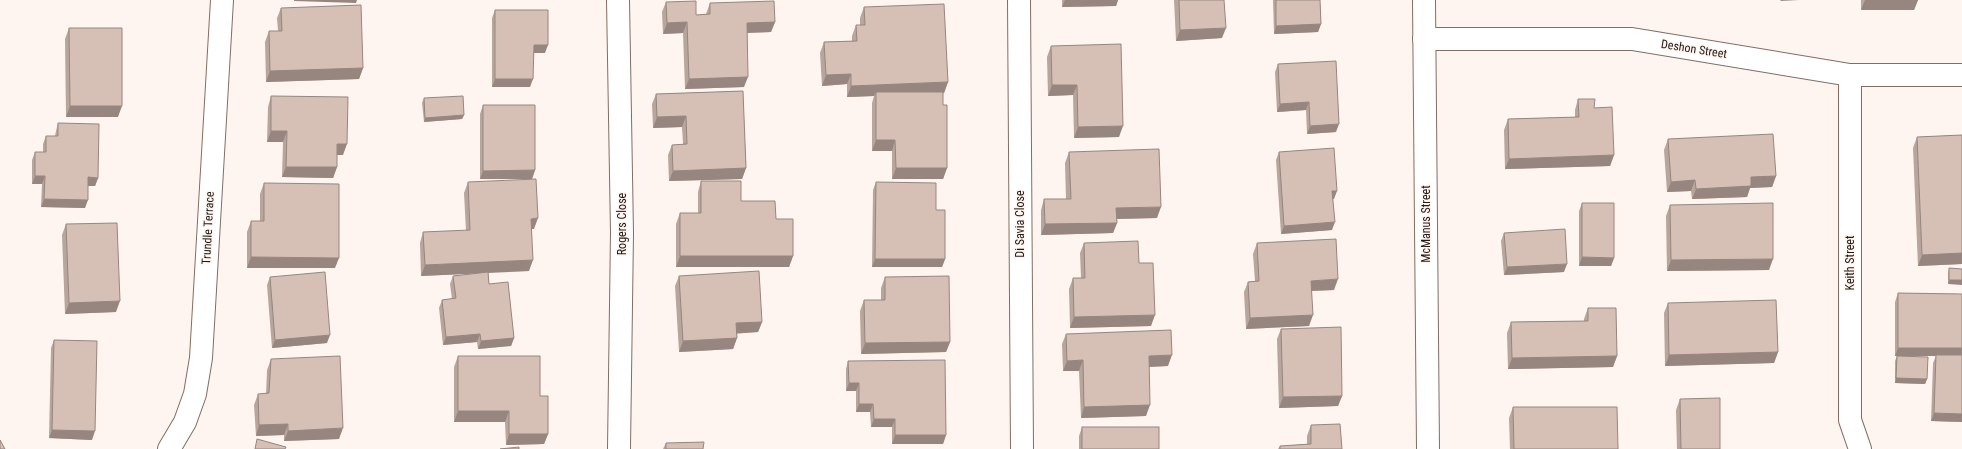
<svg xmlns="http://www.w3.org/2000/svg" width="1962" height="449" viewBox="0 0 1962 449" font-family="'Roboto Condensed',sans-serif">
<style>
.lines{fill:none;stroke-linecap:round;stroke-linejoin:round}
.street-casing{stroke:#816d63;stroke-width:24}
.secondary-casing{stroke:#816d63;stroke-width:24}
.street{stroke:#fff;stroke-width:22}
.secondary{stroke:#fff;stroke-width:22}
.wall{fill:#b8a59c}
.shaded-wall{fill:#96867f}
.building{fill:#d6c0b5;stroke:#96867f}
.labels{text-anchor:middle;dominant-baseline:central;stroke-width:3;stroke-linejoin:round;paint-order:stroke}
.street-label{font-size:12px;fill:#211915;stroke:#fff5f0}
</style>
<rect width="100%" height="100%" fill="#fff5f0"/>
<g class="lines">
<defs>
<g id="street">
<polyline points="618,0 622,233 619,449"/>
<polyline points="1019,0 1022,449"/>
<polyline points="1424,39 1632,39 1850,75 1962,75"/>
<polyline points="1850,75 1850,420 1860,449"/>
<polyline points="169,449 185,422 195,394 201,358 222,0"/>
</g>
<polyline id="secondary" points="1424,0 1428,449"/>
</defs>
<!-- street casing -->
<use href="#street" class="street-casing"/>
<!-- secondary casing -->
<use href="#secondary" class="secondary-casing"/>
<!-- street -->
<use href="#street" class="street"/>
<!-- secondary -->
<use href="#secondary" class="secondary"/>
</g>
<!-- wall -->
<g class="wall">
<polygon points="1062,0 1118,0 1116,6 1062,7"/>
<polygon points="1174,0 1224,0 1222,38 1176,41"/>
<polygon points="1273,0 1320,0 1321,24 1318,32 1274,34"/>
<polygon points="1861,0 1918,0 1914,10 1861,10"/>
<polygon points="666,2 696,15 706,14 710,3 775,22 771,32 747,33 744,87 685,89 683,33 663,34 662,12"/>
<polygon points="864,7 948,82 944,93 943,93 943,105 947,168 943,179 892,179 892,151 872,151 872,103 874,96 847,97 847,84 822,86 820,53 824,42 852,41 852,36 856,25 860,25 860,18"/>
<polygon points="281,8 363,68 359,79 266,82 265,42 269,31 278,31 277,18"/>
<polygon points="495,10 545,53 534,53 530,87 492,87 492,18"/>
<polygon points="69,28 118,117 66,117 65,39"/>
<polygon points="1051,46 1119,137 1074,138 1073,95 1048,96 1047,57"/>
<polygon points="1278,64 1336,132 1307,134 1306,110 1277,112 1275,72"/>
<polygon points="743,91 746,168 742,179 669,181 668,155 672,145 683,144 682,127 653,128 652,104 656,94"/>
<polygon points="271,96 343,155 337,155 337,167 333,178 282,177 283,142 267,142 268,107"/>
<polygon points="424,98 464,115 462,119 424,122 422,103"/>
<polygon points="1578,99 1594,108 1614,155 1610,166 1505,169 1504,130 1508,119 1575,117 1575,110"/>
<polygon points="483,105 535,170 532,179 480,179 480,114"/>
<polygon points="58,123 98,178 95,186 88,186 85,208 41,207 42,184 32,184 32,160 35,152 43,152 43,144 46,136 55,136 56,131"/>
<polygon points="1962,135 1962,264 1918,266 1913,148 1917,137"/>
<polygon points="1668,139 1776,176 1772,187 1750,188 1747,197 1692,199 1691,191 1667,192 1664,150"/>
<polygon points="1069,152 1157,218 1117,219 1117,223 1113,233 1041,235 1041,210 1044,199 1066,199 1065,163"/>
<polygon points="1279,152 1334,199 1333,199 1332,230 1281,234 1276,160"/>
<polygon points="701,181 776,219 793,256 789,267 676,267 676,224 680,213 698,213 698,192"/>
<polygon points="468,182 534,229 532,229 529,271 488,272 489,284 514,338 511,346 478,349 477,342 443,345 439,308 442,300 452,299 450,284 453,276 483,273 421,276 420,243 423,232 466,231 464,193"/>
<polygon points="876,182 936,210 945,259 942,267 872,267 873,190"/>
<polygon points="264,183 335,268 247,268 247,232 251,221 260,221 260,194"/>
<polygon points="1582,203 1614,258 1611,266 1579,266 1579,211"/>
<polygon points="1670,205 1769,270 1667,271 1666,216"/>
<polygon points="66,224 116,312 65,314 62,235"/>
<polygon points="1504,233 1564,272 1504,275 1501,241"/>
<polygon points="1084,243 1139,263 1151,326 1070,328 1069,289 1073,278 1081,278 1080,253"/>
<polygon points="1257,243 1334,290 1312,291 1309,326 1246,329 1244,292 1248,282 1255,281 1253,254"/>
<polygon points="1949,268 1962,269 1948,284 1948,273"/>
<polygon points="679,276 762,322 758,332 737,333 737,338 733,349 679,352 675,286"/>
<polygon points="270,277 327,343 272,348 267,285"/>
<polygon points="885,277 950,342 946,352 861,354 860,311 864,300 881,300 881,288"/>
<polygon points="1898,293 1962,294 1962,422 1931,421 1933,363 1936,356 1895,356 1895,302"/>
<polygon points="1668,303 1778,352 1774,363 1665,366 1664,313"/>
<polygon points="1588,308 1617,356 1613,367 1508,369 1507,333 1511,322 1584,321 1584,319"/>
<polygon points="1281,329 1342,396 1338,406 1279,408 1277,339"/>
<polygon points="1066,334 1168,366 1149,367 1146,416 1081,418 1079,371 1063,371 1062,344"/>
<polygon points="54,340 92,440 49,438 51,348"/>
<polygon points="458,356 540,396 548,434 544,444 506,445 505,422 454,422 454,367"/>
<polygon points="1897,356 1927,379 1925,384 1895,383 1895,361"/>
<polygon points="271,359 339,439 284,441 284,435 256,436 254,405 258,394 266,394 267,370"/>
<polygon points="848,361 946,435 943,444 892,444 892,427 871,427 870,412 856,412 856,391 846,391 846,369"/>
<polygon points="1680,399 1720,449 1677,449 1676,410"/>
<polygon points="1513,407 1618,449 1510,449 1509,418"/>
<polygon points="1311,425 1342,449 1278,449 1280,446 1307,444 1307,436"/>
<polygon points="1082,427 1159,449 1079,449 1079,436"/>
<polygon points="666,443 666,449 663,449"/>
</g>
<!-- shaded-wall -->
<g class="shaded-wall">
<polygon points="294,0 357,0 356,3 294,1"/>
<polygon points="1065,0 1118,0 1116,6 1062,7"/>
<polygon points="1781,0 1799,0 1780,1"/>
<polygon points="1865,0 1918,0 1914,10 1861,10"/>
<polygon points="687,22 683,33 663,34 667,23"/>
<polygon points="775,22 771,32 743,33 747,23"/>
<polygon points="1321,24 1318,32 1274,34 1276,26"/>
<polygon points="1226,28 1222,38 1176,41 1180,30"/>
<polygon points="534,45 548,45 545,53 531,53"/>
<polygon points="363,68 359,79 266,82 270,71"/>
<polygon points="851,74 847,84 822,86 826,75"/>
<polygon points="748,77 744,87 685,89 689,79"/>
<polygon points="495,79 533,79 530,87 492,87"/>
<polygon points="948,82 944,93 876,96 876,92 874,96 847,97 851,86"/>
<polygon points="1052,85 1077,85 1073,95 1048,96"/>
<polygon points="1309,102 1306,110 1277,112 1280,104"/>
<polygon points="70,106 122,106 118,117 66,117"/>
<polygon points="464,115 462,119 424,122 425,118"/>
<polygon points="686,116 682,127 653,128 657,117"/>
<polygon points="1339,124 1336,132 1307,134 1310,126"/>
<polygon points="1123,126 1119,137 1074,138 1078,127"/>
<polygon points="271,131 287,131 283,142 267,142"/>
<polygon points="876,140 895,140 892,151 872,151"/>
<polygon points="337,144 347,144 343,155 333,155"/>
<polygon points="1614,155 1610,166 1505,169 1509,159"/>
<polygon points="286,167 337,167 333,178 282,177"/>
<polygon points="746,168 742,179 669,181 673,171"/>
<polygon points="896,168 947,168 943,179 892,179"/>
<polygon points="535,170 532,179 480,179 483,171"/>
<polygon points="35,176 45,176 42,184 32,184"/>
<polygon points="1776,176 1772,187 1750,188 1747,197 1692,199 1696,189 1751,177"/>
<polygon points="88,177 98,178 95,186 85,186"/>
<polygon points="1695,180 1691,191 1667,192 1671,182"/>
<polygon points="1332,191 1337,191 1334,199 1329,199"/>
<polygon points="44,199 88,200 85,208 41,207"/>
<polygon points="1161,207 1157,218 1113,219 1116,208"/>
<polygon points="538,218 534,229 528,229 531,219"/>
<polygon points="1335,222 1332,230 1281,234 1284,226"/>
<polygon points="1117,223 1113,233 1041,235 1045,224"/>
<polygon points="1962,253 1962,264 1918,266 1922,255"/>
<polygon points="680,256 793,256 789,267 676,267"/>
<polygon points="251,257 339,258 335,268 247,268"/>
<polygon points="1582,257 1614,258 1611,266 1579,266"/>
<polygon points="875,259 945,259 942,267 872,267"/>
<polygon points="1773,259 1769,270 1667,271 1671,260"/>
<polygon points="533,260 529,271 421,276 425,265"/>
<polygon points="1567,264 1564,272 1504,275 1507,267"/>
<polygon points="1338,279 1334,290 1307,291 1311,281"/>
<polygon points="1949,280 1962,280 1962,285 1948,284"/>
<polygon points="120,301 116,312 65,314 69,303"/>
<polygon points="1155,315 1151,326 1070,328 1074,317"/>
<polygon points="1313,315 1309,326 1246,329 1250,318"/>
<polygon points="762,322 758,332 732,334 736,323"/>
<polygon points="480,334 477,342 443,345 446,337"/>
<polygon points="330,335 327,343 272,348 275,340"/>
<polygon points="514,338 511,346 478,349 481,341"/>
<polygon points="737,338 733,349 679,352 683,341"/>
<polygon points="950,342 946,352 861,354 865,343"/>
<polygon points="1898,348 1962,348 1962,356 1895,356"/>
<polygon points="1778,352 1774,363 1665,366 1669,355"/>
<polygon points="1172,355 1168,366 1145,367 1149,356"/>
<polygon points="1617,356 1613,367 1508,369 1512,358"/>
<polygon points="1083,360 1079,371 1063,371 1067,361"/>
<polygon points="1896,378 1927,379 1925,384 1895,383"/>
<polygon points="849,383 859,383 856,391 846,391"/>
<polygon points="1342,396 1338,406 1279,408 1283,397"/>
<polygon points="859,404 873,404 870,412 856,412"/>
<polygon points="1150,405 1146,416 1081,418 1084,407"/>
<polygon points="458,411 509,411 505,422 454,422"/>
<polygon points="1934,413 1962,414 1962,422 1931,421"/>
<polygon points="874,419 895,419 892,427 871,427"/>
<polygon points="288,424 284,435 256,436 259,425"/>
<polygon points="343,428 339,439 284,441 288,431"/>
<polygon points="52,430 95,431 92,440 49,438"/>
<polygon points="509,434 548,434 544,444 506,445"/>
<polygon points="895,435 946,435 943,444 892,444"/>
</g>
<!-- building -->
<g class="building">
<polygon points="1179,0 1224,0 1226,28 1180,30"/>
<polygon points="1276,0 1320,0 1321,24 1276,26"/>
<polygon points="696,1 696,15 710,14 710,3 774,1 775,22 747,23 748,77 689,79 687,22 667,23 666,2"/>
<polygon points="944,4 948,82 851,86 851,74 826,75 824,42 857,41 856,25 865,25 864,7"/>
<polygon points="361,5 363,68 270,71 269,31 282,31 281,8"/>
<polygon points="495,10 548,10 548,45 534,45 533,79 495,79"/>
<polygon points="69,28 122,28 122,106 70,106"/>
<polygon points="1121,44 1123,126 1078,127 1077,85 1052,85 1051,46"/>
<polygon points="1336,61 1339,124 1310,126 1309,102 1280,104 1278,64"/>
<polygon points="743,91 746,168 673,171 672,145 687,144 686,116 657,117 656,94"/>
<polygon points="876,92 943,92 943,105 947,105 947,168 896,168 895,140 876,140"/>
<polygon points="271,96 348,97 347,144 337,144 337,167 286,167 287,131 271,131"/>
<polygon points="463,96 464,115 425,118 424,98"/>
<polygon points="1578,99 1595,99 1594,108 1612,107 1614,155 1509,159 1508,119 1579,117"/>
<polygon points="483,105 535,105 535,170 483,171"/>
<polygon points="58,123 99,124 98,178 88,177 88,200 44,199 45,176 35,176 35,152 46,152 46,136 58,136"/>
<polygon points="1773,134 1776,176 1751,177 1751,186 1696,189 1695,180 1671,182 1668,139"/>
<polygon points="1962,135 1962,253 1922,255 1917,137"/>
<polygon points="1334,148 1337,191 1332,191 1335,222 1284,226 1279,152"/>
<polygon points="1159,149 1161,207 1116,208 1117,223 1045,224 1044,199 1071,199 1069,152"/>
<polygon points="536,179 538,218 531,219 533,260 425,265 423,232 470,230 468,182"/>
<polygon points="701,181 741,181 741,201 775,201 776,219 793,219 793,256 680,256 680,213 701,213"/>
<polygon points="876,182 936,183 936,210 945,210 945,259 875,259"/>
<polygon points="264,183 339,184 339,258 251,257 251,221 264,221"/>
<polygon points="1582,203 1614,203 1614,258 1582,257"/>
<polygon points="1773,203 1773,259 1671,260 1670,205"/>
<polygon points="117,223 120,301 69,303 66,224"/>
<polygon points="1565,229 1567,264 1507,267 1504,233"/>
<polygon points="1336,239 1338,279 1311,281 1313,315 1250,318 1248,282 1259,281 1257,243"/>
<polygon points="1138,241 1139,263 1153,263 1155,315 1074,317 1073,278 1085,278 1084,243"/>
<polygon points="1949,268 1962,269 1962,280 1949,280"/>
<polygon points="759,271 762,322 736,323 737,338 683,341 679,276"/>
<polygon points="325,272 330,335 275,340 270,277"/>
<polygon points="488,272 489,284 508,282 514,338 481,341 480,334 446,337 442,300 456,298 453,276"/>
<polygon points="949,276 950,342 865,343 864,300 885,300 885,277"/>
<polygon points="1898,293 1962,294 1962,348 1898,348"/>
<polygon points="1776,300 1778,352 1669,355 1668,303"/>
<polygon points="1588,308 1616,308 1617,356 1512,358 1511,322 1588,321"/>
<polygon points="1341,327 1342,396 1283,397 1281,329"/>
<polygon points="1171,330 1172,355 1149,356 1150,405 1084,407 1083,360 1067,361 1066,334"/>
<polygon points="54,340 97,341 95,431 52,430"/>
<polygon points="1936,355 1962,355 1962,414 1934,413"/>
<polygon points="340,356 343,428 288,431 288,424 259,425 258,394 269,393 271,359"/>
<polygon points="458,356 540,356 540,396 548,396 548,434 509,434 509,411 458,411"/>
<polygon points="1897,356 1928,357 1927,379 1896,378"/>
<polygon points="945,360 946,435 895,435 895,419 874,419 873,404 859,404 859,383 849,383 848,361"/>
<polygon points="1720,398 1720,449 1681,449 1680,399"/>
<polygon points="1513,407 1617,407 1618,449 1514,449"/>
<polygon points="1340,424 1342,449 1280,449 1280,446 1311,444 1311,425"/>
<rect x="1082" y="427" width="77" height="22"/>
<polygon points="257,439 286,447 285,449 255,449"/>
<polygon points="0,440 5,449 0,449"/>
<polygon points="704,442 703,449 666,449 666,443"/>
<polygon points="519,447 519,449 500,449"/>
</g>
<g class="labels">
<!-- street labels -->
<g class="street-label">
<text transform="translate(1694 49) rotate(9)">Deshon Street</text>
<text transform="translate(622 224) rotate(-90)">Rogers Close</text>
<text transform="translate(1020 224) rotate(-90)">Di Savia Close</text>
<text transform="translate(1426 224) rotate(-90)">McManus Street</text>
<text transform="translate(208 228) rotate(-87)">Trundle Terrace</text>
<text transform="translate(1850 263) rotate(-90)">Keith Street</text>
</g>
</g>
</svg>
